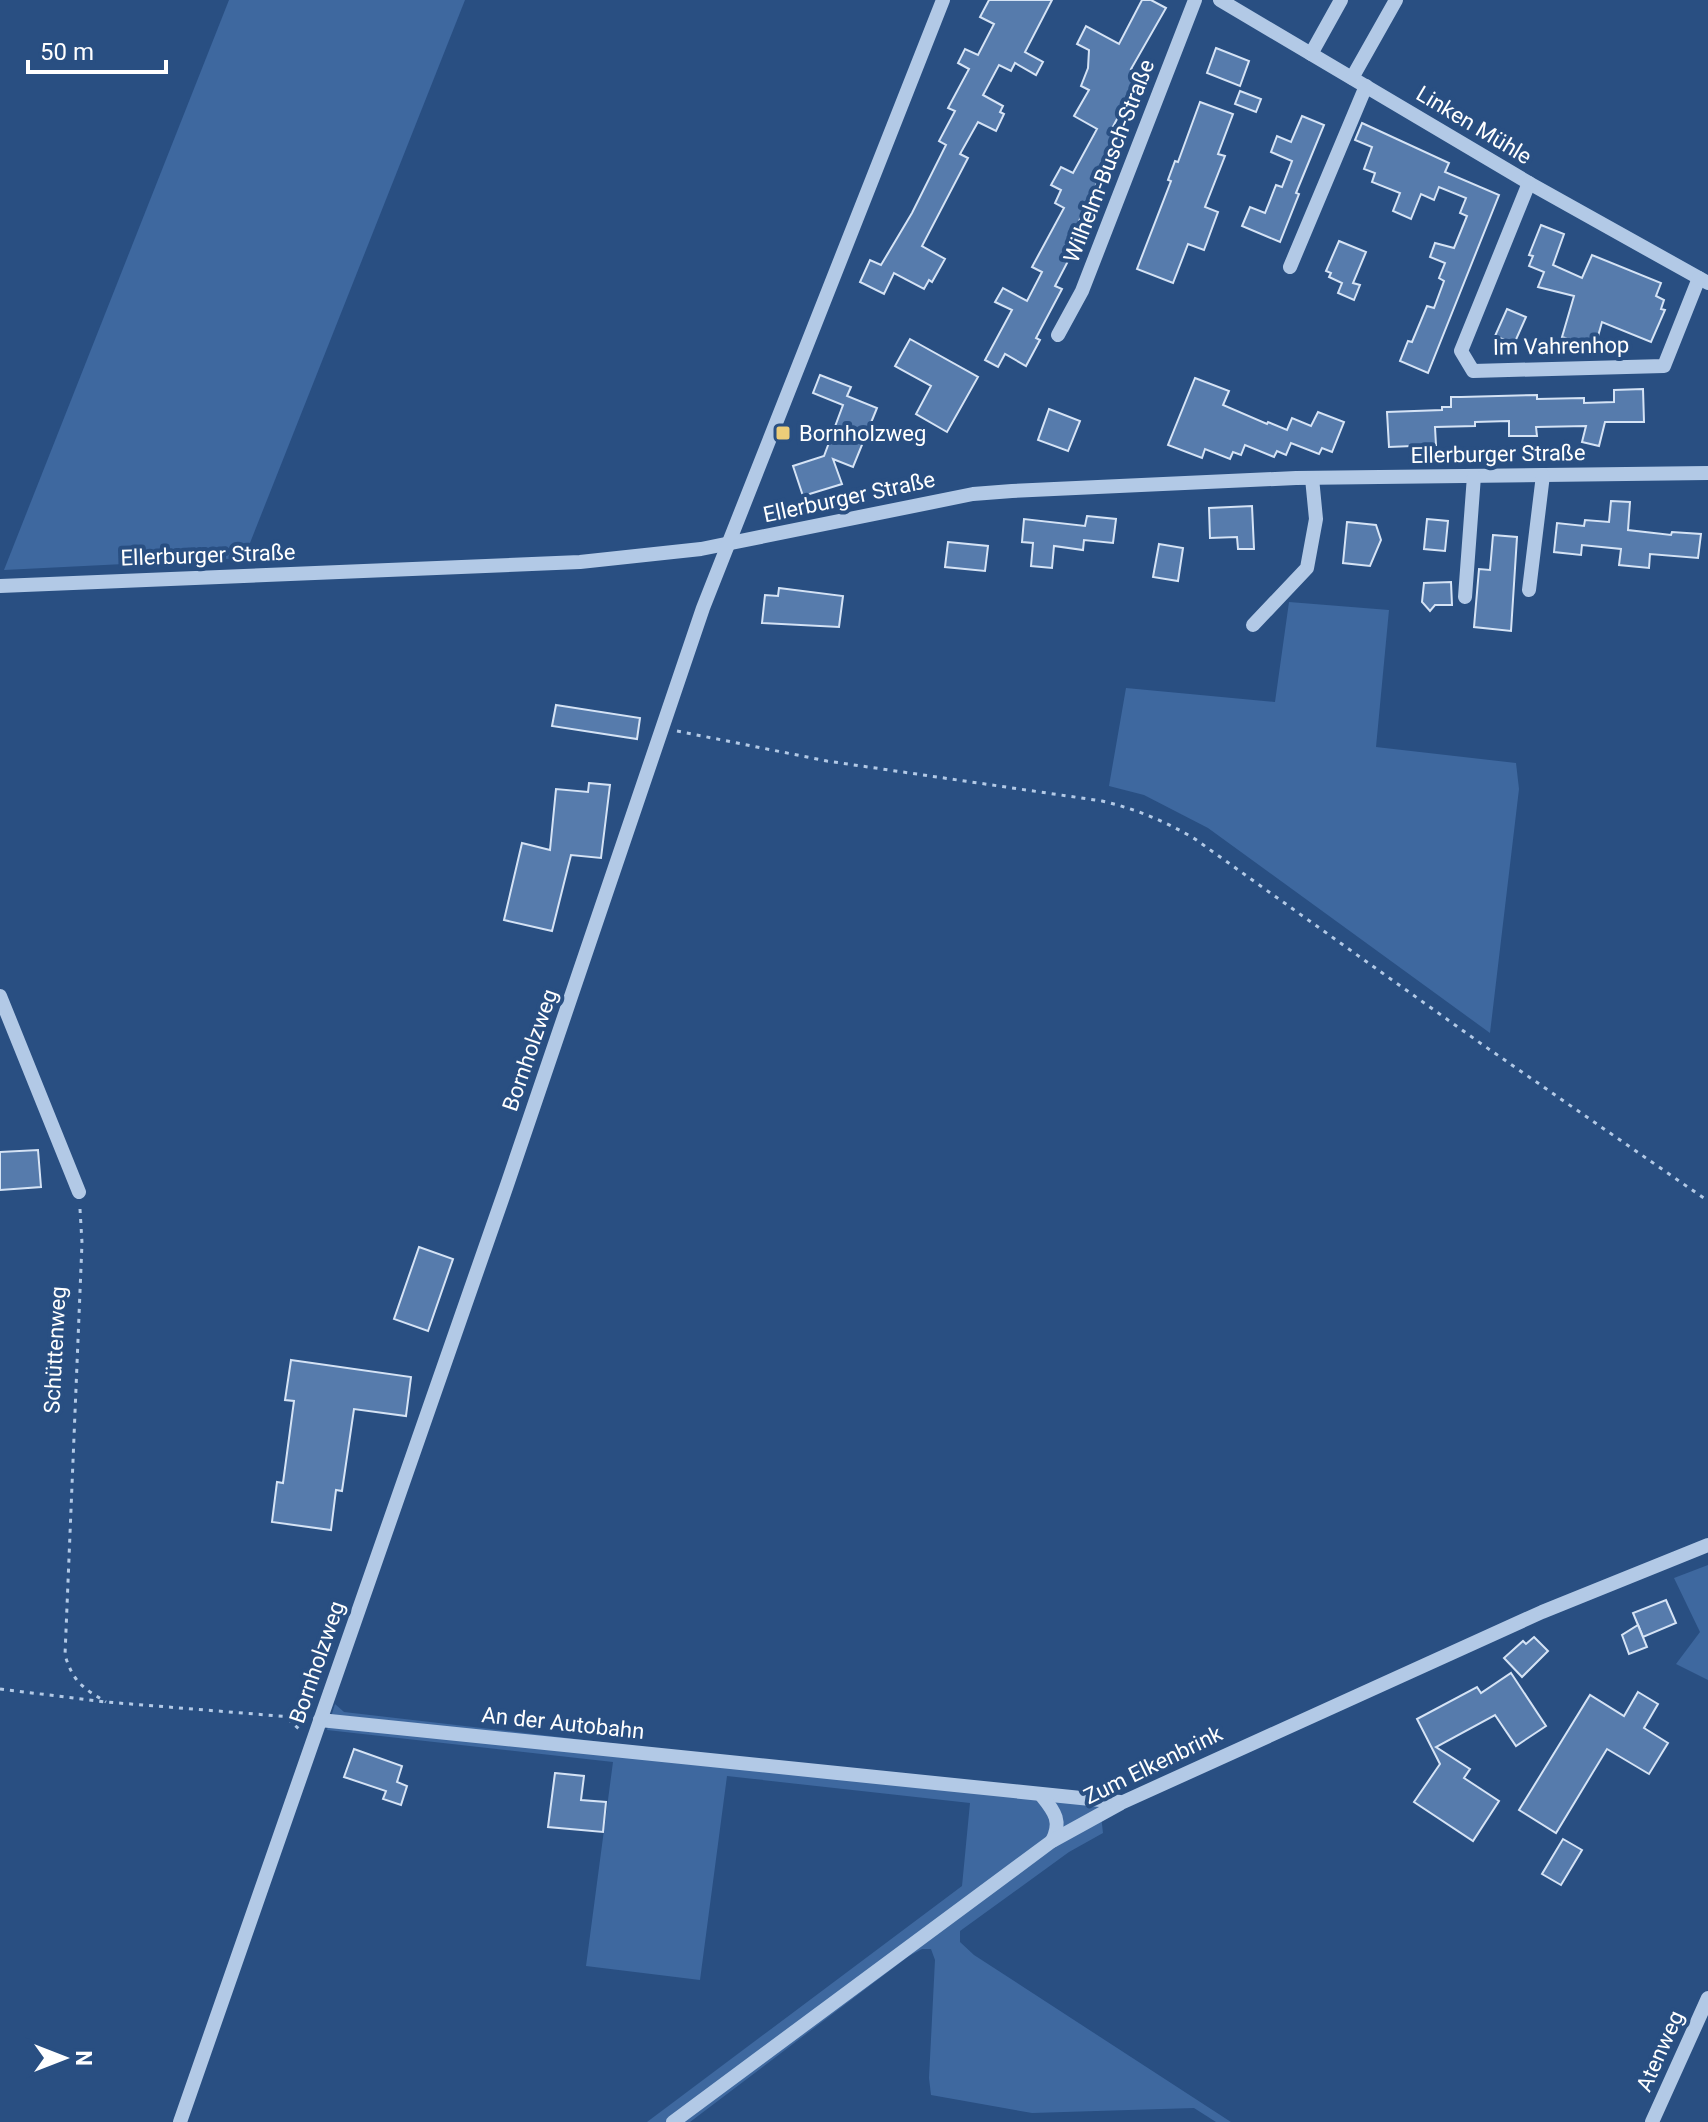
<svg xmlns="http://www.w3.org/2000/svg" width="1708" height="2122" viewBox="0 0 1708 2122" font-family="Roboto,sans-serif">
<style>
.green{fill:#3e689f}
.building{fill:#567bac;stroke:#d5e3f5;stroke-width:2}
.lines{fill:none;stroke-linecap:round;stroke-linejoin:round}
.path{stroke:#b2c9e6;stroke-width:3;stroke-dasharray:4 6;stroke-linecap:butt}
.minor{stroke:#b2c9e6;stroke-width:14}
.poi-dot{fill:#edcd79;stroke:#294f82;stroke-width:3}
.labels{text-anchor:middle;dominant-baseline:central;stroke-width:8;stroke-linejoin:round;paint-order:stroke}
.street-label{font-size:22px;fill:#fff;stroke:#294f82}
.poi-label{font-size:22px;fill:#fff;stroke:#294f82;text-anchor:start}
</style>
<rect width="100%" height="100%" fill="#294f82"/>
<!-- green -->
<g class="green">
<polygon points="229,0 465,0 244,558 4,570"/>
<polygon points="1289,602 1389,610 1376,747 1516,763 1519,789 1490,1033 1208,828 1144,795 1109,786 1126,688 1275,702"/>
<polygon points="1708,1565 1708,1680 1676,1664 1700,1632 1674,1578"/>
<polygon points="335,1704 344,1712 1082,1798 1099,1797 1103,1833 1069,1852 960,1931 960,1942 974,1955 1231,2122 1216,2122 1194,2108 1032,2113 931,2095 929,2078 935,1960 931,1949 922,1949 909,1956 690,2122 647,2122 962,1886 970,1803 727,1776 700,1980 586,1966 613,1762 327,1730"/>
</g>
<!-- building -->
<g class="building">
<polygon points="989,0 1052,0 1025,52 1043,62 1036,75 1015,63 1011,71 999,65 983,95 1003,106 1000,112 1004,114 996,131 978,122 960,154 968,158 922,246 945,259 932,282 929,280 924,289 894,273 884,294 860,282 870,260 881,265 912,213 946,145 939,141 955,111 948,108 969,69 958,63 965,49 978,55 994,24 980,17"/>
<polygon points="1142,0 1151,0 1166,8 1131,69 1141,74 1109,134 1118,139 1079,221 1085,224 1077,238 1079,240 1055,286 1062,289 1036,338 1040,340 1026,366 1005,354 998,367 985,360 1012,310 995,302 1003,288 1027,301 1042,272 1032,267 1064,208 1055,203 1061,190 1051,185 1061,167 1073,173 1097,129 1074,116 1089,90 1081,86 1088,68 1089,50 1077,44 1086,26 1119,44"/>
<polygon points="1216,48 1249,61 1240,86 1207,73"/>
<polygon points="1240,91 1261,99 1256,112 1235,104"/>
<polygon points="1200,102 1233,114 1218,154 1225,156 1205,207 1218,212 1204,250 1188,244 1173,283 1137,269 1171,181 1168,180 1175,161 1178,162"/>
<polygon points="1302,116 1324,125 1296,193 1299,194 1280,242 1242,226 1250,207 1265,213 1276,185 1282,187 1292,161 1271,152 1277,136 1291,142"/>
<polygon points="1362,123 1449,163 1445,172 1499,195 1428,373 1400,361 1408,341 1412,342 1427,306 1434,308 1444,281 1439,278 1445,263 1430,257 1435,243 1454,248 1467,216 1460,213 1466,198 1439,187 1434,200 1421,194 1411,219 1393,211 1400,193 1372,182 1375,173 1364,169 1372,147 1355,140"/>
<polygon points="1541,225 1564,234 1553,265 1582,278 1592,255 1661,283 1656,296 1664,300 1661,309 1665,310 1651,342 1602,322 1595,347 1562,337 1574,296 1538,287 1544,272 1529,266 1533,256 1529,255"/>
<polygon points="1339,241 1366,252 1353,283 1360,285 1354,300 1338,293 1342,283 1329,277 1331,273 1326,271"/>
<polygon points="1507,309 1526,317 1514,344 1495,336"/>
<polygon points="910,339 978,377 947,432 916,414 931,386 895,366"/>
<polygon points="820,375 851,387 847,396 877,408 853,467 833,459 842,484 803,496 793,466 824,456 843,405 813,393"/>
<polygon points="1195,378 1229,391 1223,405 1267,424 1268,422 1287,430 1292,418 1311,426 1318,412 1344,422 1332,452 1322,448 1319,454 1291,443 1286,455 1277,451 1274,457 1245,445 1241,455 1233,452 1230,459 1205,449 1202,458 1168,445"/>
<polygon points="1643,389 1644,422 1605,422 1599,446 1582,442 1586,426 1536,427 1537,436 1509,436 1509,421 1475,422 1475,426 1435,427 1436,445 1389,447 1387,412 1442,410 1442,407 1451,407 1451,397 1461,397 1537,395 1537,399 1584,398 1584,403 1614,402 1614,390"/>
<polygon points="1049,409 1080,421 1068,451 1038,440"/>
<polygon points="1611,501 1630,502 1628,530 1671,535 1672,532 1701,534 1698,558 1650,554 1649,568 1619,565 1621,549 1582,545 1581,555 1554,552 1557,523 1584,526 1585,520 1609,522"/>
<polygon points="1252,506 1254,549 1238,549 1237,537 1210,538 1209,508"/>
<polygon points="1087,516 1116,519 1113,543 1084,540 1083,550 1054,546 1052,568 1031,566 1033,543 1022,542 1024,519 1085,526"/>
<polygon points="1427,519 1448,521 1445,551 1424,549"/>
<polygon points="1347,522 1376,525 1381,540 1370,566 1343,563"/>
<polygon points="1493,535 1517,537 1511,631 1474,627 1479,569 1490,570"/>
<polygon points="948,542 988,546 985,571 945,567"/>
<polygon points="1159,544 1183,548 1178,581 1153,577"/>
<polygon points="1451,582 1452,605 1435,605 1430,611 1422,602 1424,583"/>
<polygon points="779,588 843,596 839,627 762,623 765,595 778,596"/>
<polygon points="556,705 640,718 637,739 552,726"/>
<polygon points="589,783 610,785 601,858 571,855 552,931 504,920 522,843 550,850 556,789 588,792"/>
<polygon points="38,1150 41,1187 0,1190 0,1152"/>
<polygon points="419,1247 453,1259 428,1331 394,1319"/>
<polygon points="291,1360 411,1377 406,1416 354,1409 342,1491 336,1490 331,1530 272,1522 277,1482 283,1483 294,1401 285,1400"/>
<polygon points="1666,1600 1676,1623 1643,1637 1633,1613"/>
<polygon points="1638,1625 1647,1647 1629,1654 1622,1635"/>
<polygon points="1534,1637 1548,1651 1522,1677 1504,1658 1523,1641 1526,1644"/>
<polygon points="1511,1673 1546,1726 1516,1746 1495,1715 1436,1747 1470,1769 1464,1778 1499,1801 1473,1841 1414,1802 1440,1764 1417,1719 1477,1687 1481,1693"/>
<polygon points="1638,1692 1658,1704 1644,1728 1668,1743 1649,1774 1607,1749 1556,1833 1519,1810 1590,1695 1624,1716"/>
<polygon points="354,1749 402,1766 397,1782 407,1786 401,1805 383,1799 386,1791 344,1777"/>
<polygon points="555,1773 584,1776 581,1800 606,1802 603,1832 548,1827"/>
<polygon points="1563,1839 1582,1850 1561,1885 1542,1874"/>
</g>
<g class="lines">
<!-- path -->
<g class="path">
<path d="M677,731L827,761L1102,801C1136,809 1165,821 1195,839L1483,1045L1708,1201"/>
<path d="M80,1209L82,1243L65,1655C73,1682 83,1688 106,1702"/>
<polyline points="0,1689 106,1702 304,1718"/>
<polyline points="288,1719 300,1730"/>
</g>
<!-- minor -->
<g class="minor">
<polyline points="1220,0 1529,183 1708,283"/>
<polyline points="1311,54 1341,0"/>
<polyline points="1352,78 1396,0"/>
<polyline points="1529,183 1461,351 1473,371 1664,366 1699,278"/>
<polyline points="1290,267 1366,86"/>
<polyline points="1058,335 1082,291 1195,0"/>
<polyline points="0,586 580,562 701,549 973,494 1012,491 1296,478 1708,473"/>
<polyline points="1529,590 1543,475"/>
<polyline points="1465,597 1474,476"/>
<polyline points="1253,625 1307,568 1316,519 1312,478"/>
<polyline points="0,996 79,1192"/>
<polyline points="320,1720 1120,1802"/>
<path d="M1042,1796C1055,1812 1062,1822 1052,1841"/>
<polyline points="180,2122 507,1185 703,608 943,0"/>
<polyline points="673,2122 1052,1841 1121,1803 1542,1612 1708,1545"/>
<polyline points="1652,2122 1708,1998"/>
</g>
</g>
<!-- markers -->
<rect class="poi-dot" x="775" y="425" width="16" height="16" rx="4"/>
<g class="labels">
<!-- street labels -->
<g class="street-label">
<text transform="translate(1474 125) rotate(31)">Linken Mühle</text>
<text transform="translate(1109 161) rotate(-69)">Wilhelm-Busch-Straße</text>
<text transform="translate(1561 346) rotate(-1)">Im Vahrenhop</text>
<text transform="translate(1498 454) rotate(-1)">Ellerburger Straße</text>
<text transform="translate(849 497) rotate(-12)">Ellerburger Straße</text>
<text transform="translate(208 555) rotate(-2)">Ellerburger Straße</text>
<text transform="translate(530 1050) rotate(-71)">Bornholzweg</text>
<text transform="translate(55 1350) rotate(-87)">Schüttenweg</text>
<text transform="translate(317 1662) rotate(-71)">Bornholzweg</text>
<text transform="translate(563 1723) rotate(6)">An der Autobahn</text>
<text transform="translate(1153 1765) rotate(-26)">Zum Elkenbrink</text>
<text transform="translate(1660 2051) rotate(-66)">Atenweg</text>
</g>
<!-- poi labels -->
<g class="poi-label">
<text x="799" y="433">Bornholzweg</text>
</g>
</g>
<!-- north arrow -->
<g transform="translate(64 2058) rotate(90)" stroke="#294f82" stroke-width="6" paint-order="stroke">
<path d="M0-6L14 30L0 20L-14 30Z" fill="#ffffff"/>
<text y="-12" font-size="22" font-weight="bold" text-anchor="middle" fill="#ffffff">N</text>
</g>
<!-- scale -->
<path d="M28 60v12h138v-12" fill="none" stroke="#ffffff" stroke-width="4"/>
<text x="40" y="60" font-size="24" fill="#ffffff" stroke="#294f82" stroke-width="6" paint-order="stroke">50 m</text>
</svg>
